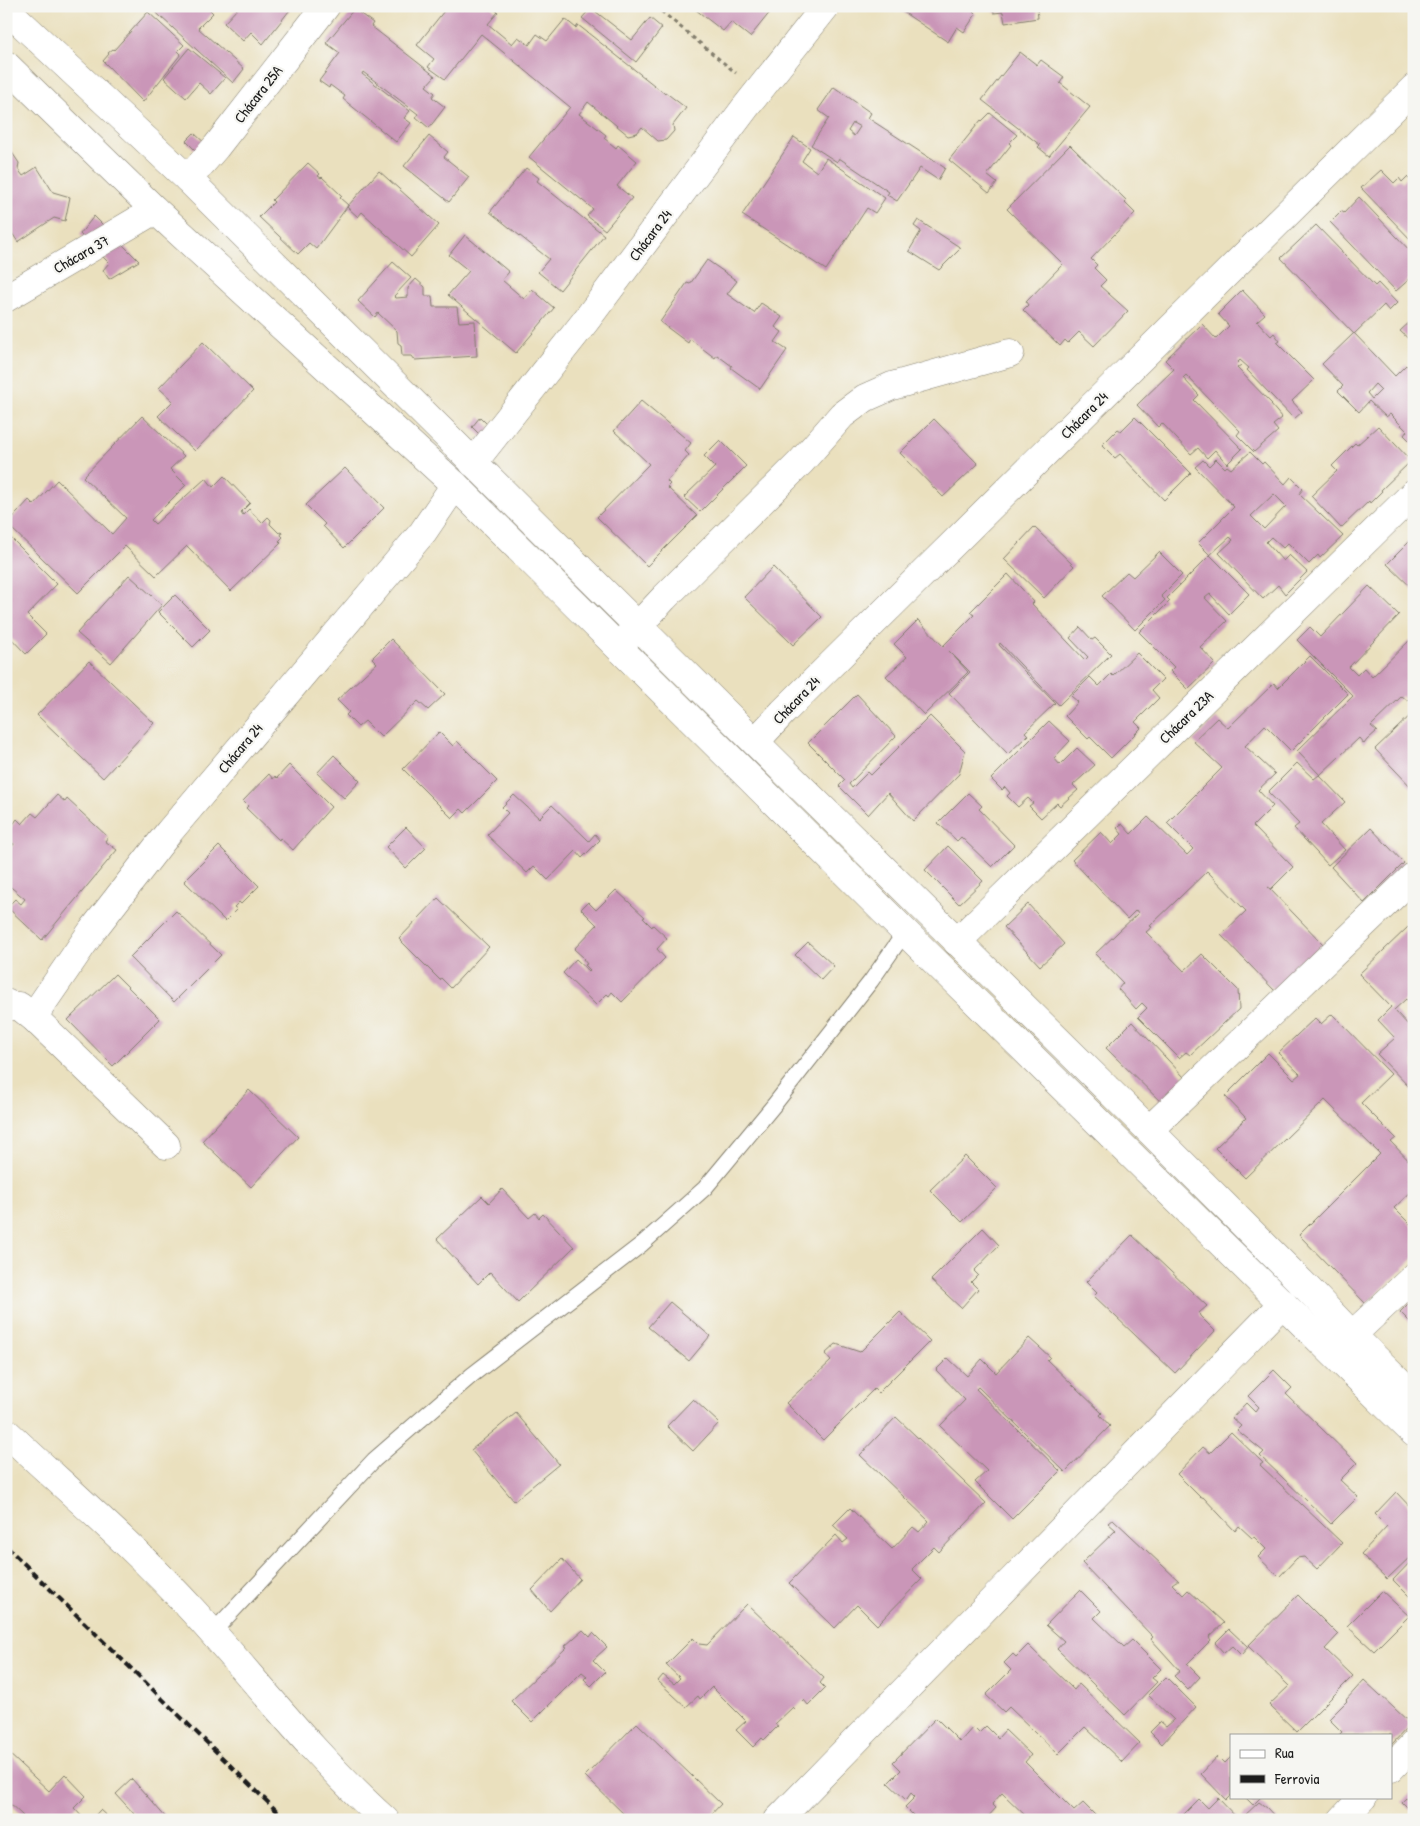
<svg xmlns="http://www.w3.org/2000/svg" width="1420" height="1826" viewBox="0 0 1420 1826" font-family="'Patrick Hand',sans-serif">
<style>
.building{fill:#ca96b8;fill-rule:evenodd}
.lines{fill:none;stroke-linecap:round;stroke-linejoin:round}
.lane-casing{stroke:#837e6d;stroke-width:17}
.street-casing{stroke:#837e6d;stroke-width:29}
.secondary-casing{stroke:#837e6d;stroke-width:29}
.path{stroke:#837e6d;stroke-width:3;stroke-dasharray:4 4;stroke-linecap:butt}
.lane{stroke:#fff;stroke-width:15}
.street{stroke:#fff;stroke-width:28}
.secondary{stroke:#fff;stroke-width:28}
.rail{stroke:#1c1c1c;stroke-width:4;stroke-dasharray:8 4;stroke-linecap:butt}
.labels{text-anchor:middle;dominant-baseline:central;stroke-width:4.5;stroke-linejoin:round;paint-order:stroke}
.street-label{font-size:15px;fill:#1c1c1c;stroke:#f6f6f2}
</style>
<rect width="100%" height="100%" fill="#f6f6f2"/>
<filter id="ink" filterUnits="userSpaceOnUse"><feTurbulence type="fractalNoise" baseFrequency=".02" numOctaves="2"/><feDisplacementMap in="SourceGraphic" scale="10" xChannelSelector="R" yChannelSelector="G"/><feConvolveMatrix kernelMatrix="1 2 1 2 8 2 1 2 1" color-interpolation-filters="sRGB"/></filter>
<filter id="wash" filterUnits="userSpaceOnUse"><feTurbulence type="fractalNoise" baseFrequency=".0096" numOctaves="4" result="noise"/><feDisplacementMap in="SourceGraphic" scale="20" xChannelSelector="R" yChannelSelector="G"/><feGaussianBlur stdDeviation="1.12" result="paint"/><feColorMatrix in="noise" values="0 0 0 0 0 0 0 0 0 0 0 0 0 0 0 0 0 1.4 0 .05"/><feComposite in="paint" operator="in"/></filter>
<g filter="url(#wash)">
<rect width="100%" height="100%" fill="#eae0be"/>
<g id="blocks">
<!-- building -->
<g class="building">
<polygon points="149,6 206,6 213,13 198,28 244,69 233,83"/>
<polygon points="235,6 293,6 263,44 251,32 243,41 224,23 238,8"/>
<polygon points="448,6 490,6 498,12 488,24 512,44 518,37 529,45 537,34 547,41 565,19 576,28 578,25 664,93 665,92 686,108 673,125 674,131 666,140 658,141 642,127 637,133 628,135 588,102 579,114 606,135 604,138 616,148 618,145 637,161 617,186 632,198 605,230 587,216 593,209 529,157 570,107 481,34 445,79 428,67 434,59 417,45"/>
<polygon points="691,6 775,6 750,37 731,22 723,31"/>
<polygon points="894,6 968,6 976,14 964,32 957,27 948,42"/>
<polygon points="993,6 1041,6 1041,7 1037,8 1038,18 1005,23 1003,12 994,13"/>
<polygon points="591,8 632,40 650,18 662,28 636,62 582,18"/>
<polygon points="354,9 373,23 371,26 435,76 426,86 435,93 432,97 445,107 429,128 416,117 418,114 363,72 362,74 410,111 404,118 411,123 396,142 343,99 345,96 330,85 329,88 319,81 340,53 326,43"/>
<polygon points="148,12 184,45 178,51 181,54 143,102 103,61 109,54 108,53 113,49 114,50"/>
<polygon points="189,48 225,78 211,94 199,83 186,98 164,78"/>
<polygon points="1020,52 1037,65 1041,60 1064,77 1060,83 1090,107 1049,156 1038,147 1040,145 982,100"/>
<path d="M834,87L871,113L868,118L945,168L938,180L920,168L897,201L887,195L889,192L839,158L837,162L811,145L829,118L818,110ZM853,123L860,127L854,136L848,131Z"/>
<polygon points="990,113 1017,135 1009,143 1011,145 987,175 997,183 989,193 949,160 981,120 982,121"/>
<polygon points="194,133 209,147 201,156 186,141"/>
<polygon points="429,136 448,152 444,157 469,177 449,202 404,166"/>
<polygon points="794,137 810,148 802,161 817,172 826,158 885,198 875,213 867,208 826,270 742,215"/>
<polygon points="1070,145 1127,201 1125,203 1135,213 1091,259 1097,265 1094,268 1106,280 1100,286 1128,311 1094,346 1079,332 1068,343 1065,340 1060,346 1023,310 1028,305 1026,302 1063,264 1007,209"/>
<polygon points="6,147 9,148 19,163 18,169 23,176 37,167 53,192 70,197 65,221 54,218 18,242 6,224"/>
<polygon points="308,163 320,174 318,176 321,178 322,177 342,196 340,198 348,205 347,207 379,171 439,225 411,257 362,212 358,217 347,207 316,249 309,243 298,254 259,217 274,202 272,200"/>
<polygon points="526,168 539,178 537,181 604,235 560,290 538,272 549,259 490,212"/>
<polygon points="1381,170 1394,183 1399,178 1402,182 1407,177 1414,184 1414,243 1361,188"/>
<polygon points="1359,197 1414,255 1414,279 1412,277 1396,291 1330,222 1341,211 1344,213"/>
<polygon points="94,216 139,261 109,279 103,270 109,263 80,234"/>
<polygon points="918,220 961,248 939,270 909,251 921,231 914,226"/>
<polygon points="1316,225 1375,286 1378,283 1397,303 1389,311 1384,305 1354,334 1281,258"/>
<polygon points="465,235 509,272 502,280 524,299 532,289 554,308 516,353 448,295 469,271 449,255"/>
<polygon points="707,260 737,281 727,294 754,313 761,303 782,317 775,327 782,332 775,342 787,350 760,389 731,368 732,366 717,355 715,358 690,339 688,343 660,322 687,283 690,284"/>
<polygon points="393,262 411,278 394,296 396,298 408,297 408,288 416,279 425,287 425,296 432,296 433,307 457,307 459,322 475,321 477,356 415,360 412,356 402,356 401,345 398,343 397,331 378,313 375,317 358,301"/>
<polygon points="1242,290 1265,314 1257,321 1271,336 1274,333 1280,341 1277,343 1314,380 1292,401 1302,412 1294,419 1247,370 1249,368 1240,360 1238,362 1241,365 1237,368 1272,404 1271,405 1282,418 1273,425 1278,431 1254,452 1237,435 1240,431 1186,375 1183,378 1199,395 1194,400 1242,449 1227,464 1215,450 1207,458 1198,448 1191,454 1162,423 1158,427 1137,405 1174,369 1165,360 1202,324 1216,339 1229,326 1218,314"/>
<polygon points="1413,319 1414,320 1414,344 1400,331"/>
<path d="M1354,333L1395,376L1406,365L1414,373V445L1404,435L1407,431L1390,414L1386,417L1369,401L1359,412L1338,391L1343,386L1322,364ZM1375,384L1381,390L1372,399L1367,393Z"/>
<polygon points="203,342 253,391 195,451 158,416 173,401 159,388"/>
<polygon points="641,401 691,443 685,451 689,455 667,481 670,484 667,487 697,516 647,566 597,517 649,464 614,431"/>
<polygon points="142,416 184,456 170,469 186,485 151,520 155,524 206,478 213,487 224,476 250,503 241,512 243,515 249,509 262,523 268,517 271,520 270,524 279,533 281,532 282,533 281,535 283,537 279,541 281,543 231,591 187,546 156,576 125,546 78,593 7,524 29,500 34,505 57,480 112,534 126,518 83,477"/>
<polygon points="480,417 495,432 486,441 472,427"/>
<polygon points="1135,417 1191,473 1164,500 1120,454 1115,458 1102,445 1118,429 1121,431"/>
<polygon points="934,419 978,464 943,497 900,453"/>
<polygon points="1378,426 1411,461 1381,490 1382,491 1370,503 1369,501 1341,528 1311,496 1337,471 1332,466 1355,443 1357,445"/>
<polygon points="720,440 746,466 700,512 684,497 715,467 704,456"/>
<path d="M1250,452L1262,464L1264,462L1285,484L1291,477L1303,489L1299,494L1343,536L1320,558L1318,555L1309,564L1288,543L1283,548L1271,537L1266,542L1283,561L1289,555L1307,572L1285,594L1278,585L1263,599L1219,553L1233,540L1230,537L1210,555L1249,594L1229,614L1210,594L1205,598L1227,621L1200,647L1215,663L1188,689L1170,671L1174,667L1139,632L1170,601L1167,598L1210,555L1198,543L1234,507L1195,467L1203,460L1209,466L1216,459L1225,468L1227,466L1231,469ZM1274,494L1286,506L1264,529L1251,516Z"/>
<polygon points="345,468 384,508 344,548 323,526 325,524 306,505"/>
<polygon points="1034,527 1074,566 1044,598 1004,559"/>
<polygon points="6,533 57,584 27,615 46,634 26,654 7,634 9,632 6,628"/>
<polygon points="1414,537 1414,590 1387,564"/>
<polygon points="1159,552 1182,575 1161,596 1165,600 1135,630 1102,596 1127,572 1133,577"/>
<polygon points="773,567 822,617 793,645 744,597"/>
<polygon points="1008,574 1034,602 1032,604 1085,660 1088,657 1070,638 1080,627 1092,640 1095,638 1111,654 1059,705 1000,643 999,645 1055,703 1025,732 1028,735 1008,754 949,693 970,672 949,651 968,672 924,715 886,676 907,657 894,644 918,620 943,646 974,615 970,612"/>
<polygon points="129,575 162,605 111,663 77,633"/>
<polygon points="1369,586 1399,615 1349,667 1357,675 1364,668 1372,677 1414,636 1414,695 1408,701 1402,696 1371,726 1377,731 1367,740 1364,744 1359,738 1320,775 1297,751 1353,696 1297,640 1310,627 1320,637"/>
<polygon points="175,595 210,630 193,647 158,612"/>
<polygon points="391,639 445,694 428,710 418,701 381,737 365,721 358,727 346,715 349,712 337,700 377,663 372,658"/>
<polygon points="1137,653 1163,679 1152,690 1159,698 1135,722 1141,728 1111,758 1090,737 1088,739 1065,716 1078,702 1071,696 1090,677 1099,686 1111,674 1113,676"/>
<polygon points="1310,656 1348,694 1291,751 1265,725 1245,746 1275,774 1258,790 1273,806 1253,826 1293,867 1271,889 1268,887 1323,944 1275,991 1221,935 1246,911 1207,871 1150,926 1152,927 1146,932 1184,971 1202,954 1238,990 1239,1009 1190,1055 1186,1052 1179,1058 1138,1017 1147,1008 1142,1003 1136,1009 1118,989 1123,983 1095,954 1138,913 1136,910 1127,919 1072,860 1101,832 1112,844 1122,834 1117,828 1120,825 1122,824 1131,834 1148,817 1187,855 1193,849 1167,823 1222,768 1193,741 1217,718 1228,728 1274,683 1278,688"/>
<polygon points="89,661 154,723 103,778 37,715"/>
<polygon points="857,694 896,736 849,784 852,788 868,772 871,775 930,716 965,751 959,774 913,821 888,793 868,815 839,786 845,780 808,743"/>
<polygon points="1414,712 1414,790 1375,749"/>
<polygon points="1049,721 1070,741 1054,758 1060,765 1077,748 1095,765 1073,785 1078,790 1060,806 1057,803 1041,818 1029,806 1033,803 1028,798 1018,807 1007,796 1010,793 1005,787 1002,790 991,779"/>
<polygon points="439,732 453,746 457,741 497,781 465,813 461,809 452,818 403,769"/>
<polygon points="334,755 360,781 344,798 317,773"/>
<polygon points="1297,763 1314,779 1319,775 1345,802 1321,824 1345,850 1328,865 1294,828 1299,824 1268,792"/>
<polygon points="289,765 331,807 293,850 280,838 279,840 246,808 248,806 243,801 269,774 273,779 275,776 277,778"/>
<polygon points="968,793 982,806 979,809 1014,845 992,867 961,837 957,841 938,823"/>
<polygon points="57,795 65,802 67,799 108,837 105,841 117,850 42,940 7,907 15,899 21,904 25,899 6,883 6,854 14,844 6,838 6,834 17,819 22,824 32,813 37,817"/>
<polygon points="514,795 539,818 552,805 587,839 589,841 595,834 600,840 582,858 576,851 548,880 534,866 527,873 487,835 508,813 502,807"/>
<polygon points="406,827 426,848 406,868 386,847"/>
<polygon points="1371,828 1404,863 1364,903 1331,867"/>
<polygon points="219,846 259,886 241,904 239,902 234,907 237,909 225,921 184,881"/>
<polygon points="948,846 983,881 959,904 925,870"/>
<polygon points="616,890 645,917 643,918 652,927 653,925 667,938 657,949 665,958 622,1002 612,992 609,996 607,994 596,1005 563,973 576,959 589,971 590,970 585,965 587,964 583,959 584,958 574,949 597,925 581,909 588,902 596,910"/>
<polygon points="438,898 489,947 451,988 441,978 440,980 399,939"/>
<polygon points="1028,904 1064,944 1040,966 1004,927"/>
<polygon points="176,911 221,955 174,1002 130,957"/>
<polygon points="1408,927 1414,933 1414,1007 1406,999 1394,1010 1414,1031 1414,1092 1377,1054 1395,1038 1378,1020 1391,1007 1359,974"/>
<polygon points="808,942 834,966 821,980 795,955"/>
<polygon points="115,974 160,1019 113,1066 68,1020"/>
<polygon points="1332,1014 1391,1074 1361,1103 1396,1138 1391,1142 1414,1166 1414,1189 1394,1208 1414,1228 1414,1258 1366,1304 1299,1235 1380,1154 1325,1100 1245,1178 1215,1148 1246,1118 1225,1096 1268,1053 1294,1079 1300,1074 1278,1053 1315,1018 1321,1024"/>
<polygon points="1132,1022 1185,1078 1173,1114 1106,1048"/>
<polygon points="249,1090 298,1137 251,1187 202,1141"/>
<polygon points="965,1156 997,1188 962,1222 930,1190"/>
<polygon points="502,1189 529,1218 535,1213 539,1218 543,1214 574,1247 518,1302 490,1272 478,1284 437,1239 482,1196 489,1203"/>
<polygon points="983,1228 999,1245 974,1271 978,1275 971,1282 978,1289 961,1308 931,1280"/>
<polygon points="1132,1235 1207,1306 1199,1313 1200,1316 1215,1331 1175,1373 1094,1296 1097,1293 1086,1282"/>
<polygon points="1414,1298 1414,1326 1400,1312"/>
<polygon points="670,1302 710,1336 689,1361 648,1327"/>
<polygon points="900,1312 930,1341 878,1393 874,1389 823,1440 786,1403 831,1361 825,1354 836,1344 860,1352"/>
<polygon points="1029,1338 1050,1357 1047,1360 1102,1413 1100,1415 1110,1426 1065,1472 978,1387 976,1389 1060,1471 1012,1519 975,1482 987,1471 940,1426 965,1400 936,1370 948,1358 967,1376 982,1359 996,1373"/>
<polygon points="1274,1370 1292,1388 1286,1394 1357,1463 1340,1480 1358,1497 1331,1524 1260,1456 1264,1452 1237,1430 1241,1426 1232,1418 1246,1403 1255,1412 1259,1407 1248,1396"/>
<polygon points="693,1399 719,1423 693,1451 667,1426"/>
<polygon points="516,1413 559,1464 514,1501 471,1450"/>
<polygon points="896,1417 986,1503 939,1552 934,1547 912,1569 922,1579 877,1625 857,1605 835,1628 789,1583 836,1535 843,1543 848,1539 833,1525 850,1508 892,1549 913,1527 919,1532 929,1521 860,1455"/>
<polygon points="1231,1432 1263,1463 1260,1465 1342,1543 1317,1569 1304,1557 1297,1558 1279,1577 1258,1557 1266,1549 1254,1537 1252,1538 1239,1526 1235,1531 1203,1497 1201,1498 1177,1474 1203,1447 1210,1453"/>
<polygon points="1396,1492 1414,1511 1414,1553 1387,1579 1361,1554 1387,1526 1375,1514"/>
<polygon points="1113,1519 1179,1581 1176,1581 1172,1584 1183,1595 1188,1590 1224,1623 1209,1637 1211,1640 1187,1664 1200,1677 1188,1690 1174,1676 1180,1671 1151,1639 1153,1637 1082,1563 1116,1530 1108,1523"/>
<polygon points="1414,1558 1414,1601 1393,1580"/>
<polygon points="562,1559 580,1579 550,1611 532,1590"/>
<polygon points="1080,1590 1101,1611 1094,1618 1124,1647 1132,1640 1161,1669 1152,1678 1157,1682 1125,1715 1057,1649 1064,1641 1046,1625"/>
<polygon points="1382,1591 1409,1616 1374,1651 1347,1626"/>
<polygon points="1298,1595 1338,1635 1325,1649 1353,1676 1297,1732 1269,1705 1289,1686 1248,1646"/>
<polygon points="747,1604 824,1678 820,1683 825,1688 808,1705 804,1700 795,1709 793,1707 775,1724 778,1726 764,1740 762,1738 753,1747 736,1730 746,1721 712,1687 700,1699 698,1696 686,1707 658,1681 663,1675 674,1684 680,1678 666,1665 693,1638 699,1644 707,1645"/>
<polygon points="1229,1629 1248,1647 1241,1655 1232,1646 1224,1653 1215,1643"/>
<polygon points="583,1630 590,1637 593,1633 607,1647 593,1660 605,1672 591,1686 584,1679 587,1676 582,1672 532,1722 511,1701 567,1647 565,1646"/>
<polygon points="1028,1645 1074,1690 1079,1684 1140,1743 1122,1762 1085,1727 1058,1754 1009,1707 1004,1712 986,1695 1011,1670 1004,1663 1013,1654 1016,1657"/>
<polygon points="1166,1677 1196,1707 1162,1744 1150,1732 1160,1722 1166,1727 1174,1720 1148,1695"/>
<polygon points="1364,1680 1409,1722 1410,1725 1391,1745 1391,1735 1339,1735 1342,1732 1329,1719 1347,1701 1346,1700"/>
<polygon points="936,1718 960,1742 973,1727 979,1733 986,1726 998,1738 1005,1730 1031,1755 1025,1762 1074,1811 1083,1803 1100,1820 1030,1820 1002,1793 992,1804 996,1808 985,1820 918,1820 905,1807 915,1797 911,1793 906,1800 888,1783 901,1770 893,1762"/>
<polygon points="637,1723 721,1804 706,1820 630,1820 585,1776"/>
<polygon points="6,1751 49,1791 65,1774 86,1796 74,1808 85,1820 24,1820 21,1817 23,1816 6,1800"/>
<polygon points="1218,1756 1225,1763 1231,1757 1231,1795 1226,1800 1201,1774"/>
<polygon points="132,1779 168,1820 130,1820 135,1815 116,1794"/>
<polygon points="1414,1790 1414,1814 1402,1802"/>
<polygon points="1245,1797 1261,1797 1253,1805"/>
<polygon points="1218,1798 1237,1818 1236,1820 1178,1820 1199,1799 1208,1808"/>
<polygon points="1259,1802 1267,1808 1278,1820 1244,1820 1242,1818"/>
<polygon points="100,1810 111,1820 91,1820"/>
</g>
</g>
</g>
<g filter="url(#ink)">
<use href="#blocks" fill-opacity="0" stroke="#837e6d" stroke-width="1"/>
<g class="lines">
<defs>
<polyline id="lane" points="212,1633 374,1460 472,1375 642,1244 705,1188 774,1105 871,981 905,932"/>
<g id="street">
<polyline points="188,179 216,147 326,6"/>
<polyline points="6,298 155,210"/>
<polyline points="473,463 584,323 745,108 826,6"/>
<polyline points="622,643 664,598 801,462 842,415 865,398 892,386 1010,353"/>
<polyline points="755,742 783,712 1414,88"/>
<polyline points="957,942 1414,493"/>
<polyline points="6,1003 12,1006 19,1006 33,1017 166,1145"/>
<polyline points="33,1017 92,931 169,832 423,532 455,485"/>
<polyline points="1149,1130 1414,876"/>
<polyline points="1352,1335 1414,1277"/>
<path d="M6,1432C70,1492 137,1549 195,1613C258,1683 315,1757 385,1820"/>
<polyline points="1391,1768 1414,1744"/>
<polyline points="778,1820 1283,1303"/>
<polyline points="1342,1820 1363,1797"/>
</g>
<g id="secondary">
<polyline points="6,9 188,179 755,742 1149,1130 1307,1288 1352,1335 1414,1396"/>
<polyline points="6,65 155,210 455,485 905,932 1414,1433"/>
</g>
</defs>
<!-- lane casing -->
<use href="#lane" class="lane-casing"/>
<!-- street casing -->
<use href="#street" class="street-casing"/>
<!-- secondary casing -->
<use href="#secondary" class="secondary-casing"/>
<!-- path -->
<polyline class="path" points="655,6 736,73"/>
<!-- lane -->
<use href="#lane" class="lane"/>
<!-- street -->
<use href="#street" class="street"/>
<!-- secondary -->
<use href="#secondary" class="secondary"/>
<!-- rail -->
<polyline class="rail" points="6,1546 286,1820"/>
</g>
</g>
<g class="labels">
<!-- street labels -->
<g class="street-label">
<text transform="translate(258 94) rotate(-52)">Chácara 25A</text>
<text transform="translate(650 235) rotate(-53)">Chácara 24</text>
<text transform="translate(81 254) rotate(-30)">Chácara 37</text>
<text transform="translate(1084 415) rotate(-45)">Chácara 24</text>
<text transform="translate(796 700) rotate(-46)">Chácara 24</text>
<text transform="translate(1186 717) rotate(-44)">Chácara 23A</text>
<text transform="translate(240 748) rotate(-50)">Chácara 24</text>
</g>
</g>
<!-- margin -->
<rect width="1420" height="1826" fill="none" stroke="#f6f6f2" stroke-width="25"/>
<!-- legend -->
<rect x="1230" y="1734" width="162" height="65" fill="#f6f6f2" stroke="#9f9f9c"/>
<rect x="1240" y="1750" width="25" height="8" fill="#ffffff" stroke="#9f9f9c"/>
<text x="1275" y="1758" font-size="15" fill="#1c1c1c">Rua</text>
<rect x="1240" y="1775" width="25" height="8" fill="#1c1c1c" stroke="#9f9f9c"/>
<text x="1275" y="1784" font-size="15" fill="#1c1c1c">Ferrovia</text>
</svg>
